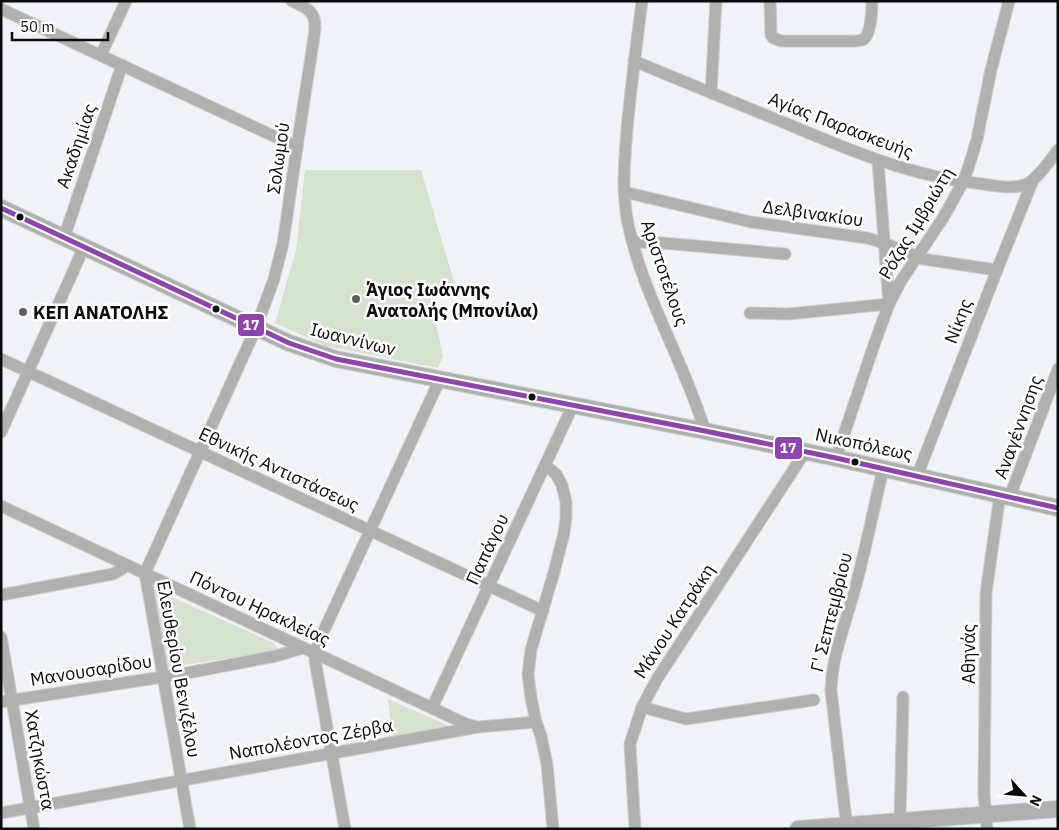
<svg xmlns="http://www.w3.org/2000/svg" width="1059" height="830" viewBox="0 0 1059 830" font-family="'IBM Plex Sans',sans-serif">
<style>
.green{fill:#d6e1d0}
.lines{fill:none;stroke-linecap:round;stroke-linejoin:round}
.minor-casing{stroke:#cccecf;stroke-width:13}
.secondary-casing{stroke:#cccecf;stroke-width:18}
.minor{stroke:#b0b0af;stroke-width:11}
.secondary{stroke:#afafaf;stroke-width:16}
.bus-1-casing{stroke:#fff;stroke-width:9}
.bus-1{stroke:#8e44ad;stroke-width:5}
.bus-dot{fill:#0b0c0e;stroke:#fff;stroke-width:2}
.poi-dot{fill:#5b5d5f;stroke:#fff;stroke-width:2}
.labels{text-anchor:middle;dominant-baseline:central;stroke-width:5;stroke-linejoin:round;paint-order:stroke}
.street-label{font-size:18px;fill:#0b0c0e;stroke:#fff}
.poi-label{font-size:18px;font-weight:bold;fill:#0b0c0e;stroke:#fff;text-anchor:start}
.line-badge{stroke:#fff;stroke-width:2}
.badge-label{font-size:14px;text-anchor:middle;font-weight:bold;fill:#fff}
</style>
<rect width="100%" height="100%" fill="#f0f3f5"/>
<!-- green -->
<g class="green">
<polygon points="305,170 421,170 455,285 429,291 443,356 438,368 326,346 275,323 296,250"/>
<polygon points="154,589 274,643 279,650 165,668"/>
<polygon points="388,699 447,725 445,729 393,739"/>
</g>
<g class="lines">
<defs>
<g id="minor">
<path d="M642,1C637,40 632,79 628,118C625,154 621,189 628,224C643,296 684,361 705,431"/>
<path d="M770,1L771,35L773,38L781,41H856C859,40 862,41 864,39C871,33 872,10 872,1"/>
<polyline points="1,9 297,147"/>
<polyline points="101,55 126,1"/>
<path d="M634,61C684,82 734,102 785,123C849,150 912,177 983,184C996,186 1011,189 1024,185C1037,181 1050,160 1058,150"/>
<polyline points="711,93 716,1"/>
<polyline points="624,192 751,222 867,238 884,243 923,259 997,270"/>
<polyline points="64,238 122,65"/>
<polyline points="633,242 663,243 785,254"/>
<polyline points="750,313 788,314 889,304 878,161"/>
<polyline points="1,359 543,611"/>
<polyline points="1,432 84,247"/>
<polyline points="836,458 875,342 889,304 901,281 943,218 963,182 968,169 977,139 991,70 1009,1"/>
<polyline points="545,465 556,474 562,485 566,502 566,517 564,533 554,572 531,650 528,674 531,698 536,722 541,736 547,764 553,829"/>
<polyline points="917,476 997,270 1033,180"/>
<polyline points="1010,496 1058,369"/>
<polyline points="1,506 449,716 466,724 474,726"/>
<polyline points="1,595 113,574 122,569 126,565"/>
<polyline points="1,637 34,829"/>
<polyline points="1,702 182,674 276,656 303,648"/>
<polyline points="642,707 686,719 814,700"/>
<polyline points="432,708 573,405"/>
<polyline points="1,813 478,727 536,722"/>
<polyline points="900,821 903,697"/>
<path d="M190,829L145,573L256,328L274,279L283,243L297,147L315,30C316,11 307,8 292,1"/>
<polyline points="345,829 315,660 315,653 320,639 440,379"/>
<polyline points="635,829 630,744 642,707 657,679 805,452"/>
<path d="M847,829L831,690C832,654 847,620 856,585C866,547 874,508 883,469"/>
<polyline points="987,829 984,795 986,593 1000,494"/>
</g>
<g id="secondary">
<polyline points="1,208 289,343 336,359 705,431 836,458 1058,508"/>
<polyline points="798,829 1058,809"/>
</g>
</defs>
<!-- minor casing -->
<use href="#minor" class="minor-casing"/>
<!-- secondary casing -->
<use href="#secondary" class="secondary-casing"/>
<!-- minor -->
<use href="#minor" class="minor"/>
<!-- secondary -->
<use href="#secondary" class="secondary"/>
<defs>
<polyline id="bus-1" points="1,208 289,343 336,359 705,431 836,458 1058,508"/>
</defs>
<!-- bus-1 casing -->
<use href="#bus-1" class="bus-1-casing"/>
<!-- bus-1 -->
<use href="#bus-1" class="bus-1"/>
</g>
<!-- markers -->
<g class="bus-dot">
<circle cx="20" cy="217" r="4.5"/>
<circle cx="216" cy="309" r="4.5"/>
<circle cx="532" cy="397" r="4.5"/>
<circle cx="855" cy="462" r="4.5"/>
</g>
<g class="poi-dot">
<circle cx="356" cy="299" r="5"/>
<circle cx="23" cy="312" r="5"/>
</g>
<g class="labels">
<!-- street labels -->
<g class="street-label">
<text transform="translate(841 125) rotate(21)">Αγίας Παρασκευής</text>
<text transform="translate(76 146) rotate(-71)">Ακαδημίας</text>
<text transform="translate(278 158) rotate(-82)">Σολωμού</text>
<text transform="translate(813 213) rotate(8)">Δελβινακίου</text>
<text transform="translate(916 223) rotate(-59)">Ρόζας Ιμβριώτη</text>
<text transform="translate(665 273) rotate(71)">Αριστοτέλους</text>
<text transform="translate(958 321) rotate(-69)">Νίκης</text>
<text transform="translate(353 339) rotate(14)">Ιωαννίνων</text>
<text transform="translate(1018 427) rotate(-70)">Αναγέννησης</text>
<text transform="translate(864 444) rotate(12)">Νικοπόλεως</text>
<text transform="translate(279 469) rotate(25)">Εθνικής Αντιστάσεως</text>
<text transform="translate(487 549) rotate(-65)">Παπάγου</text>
<text transform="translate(260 608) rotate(25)">Πόντου Ηρακλείας</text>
<text transform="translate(831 612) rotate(-76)">Γ' Σεπτεμβρίου</text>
<text transform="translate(674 621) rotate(-57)">Μάνου Κατράκη</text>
<text transform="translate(968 654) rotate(-90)">Αθηνάς</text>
<text transform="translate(179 669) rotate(80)">Ελευθερίου Βενιζέλου</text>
<text transform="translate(91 670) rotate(-9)">Μανουσαρίδου</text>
<text transform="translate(311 739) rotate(-10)">Ναπολέοντος Ζέρβα</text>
<text transform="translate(40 760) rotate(80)">Χατζηκώστα</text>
</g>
<!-- poi labels -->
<g class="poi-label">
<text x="366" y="289">Άγιος Ιωάννης<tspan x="366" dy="21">Ανατολής (Μπονίλα)</tspan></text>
<text x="33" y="312">ΚΕΠ ΑΝΑΤΟΛΗΣ</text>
</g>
</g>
<g class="line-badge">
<rect x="237" y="313" width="28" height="24" rx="5" fill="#8e44ad"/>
<rect x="774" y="436" width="29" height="24" rx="5" fill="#8e44ad"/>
</g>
<g class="badge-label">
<text x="251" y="330">17</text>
<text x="788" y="453">17</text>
</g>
<!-- border -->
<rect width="1059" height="830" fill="none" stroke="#0b0c0e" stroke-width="5"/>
<!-- north arrow -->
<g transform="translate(1024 795) rotate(116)" stroke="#ffffff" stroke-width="4" paint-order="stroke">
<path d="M0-4L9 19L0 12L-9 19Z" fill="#0b0c0e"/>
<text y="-8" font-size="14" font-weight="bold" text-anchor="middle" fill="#0b0c0e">N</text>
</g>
<!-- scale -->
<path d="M12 32v8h96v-8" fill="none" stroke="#0b0c0e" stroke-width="2.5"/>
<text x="20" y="32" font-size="15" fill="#0b0c0e" stroke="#ffffff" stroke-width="4" paint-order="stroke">50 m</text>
</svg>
